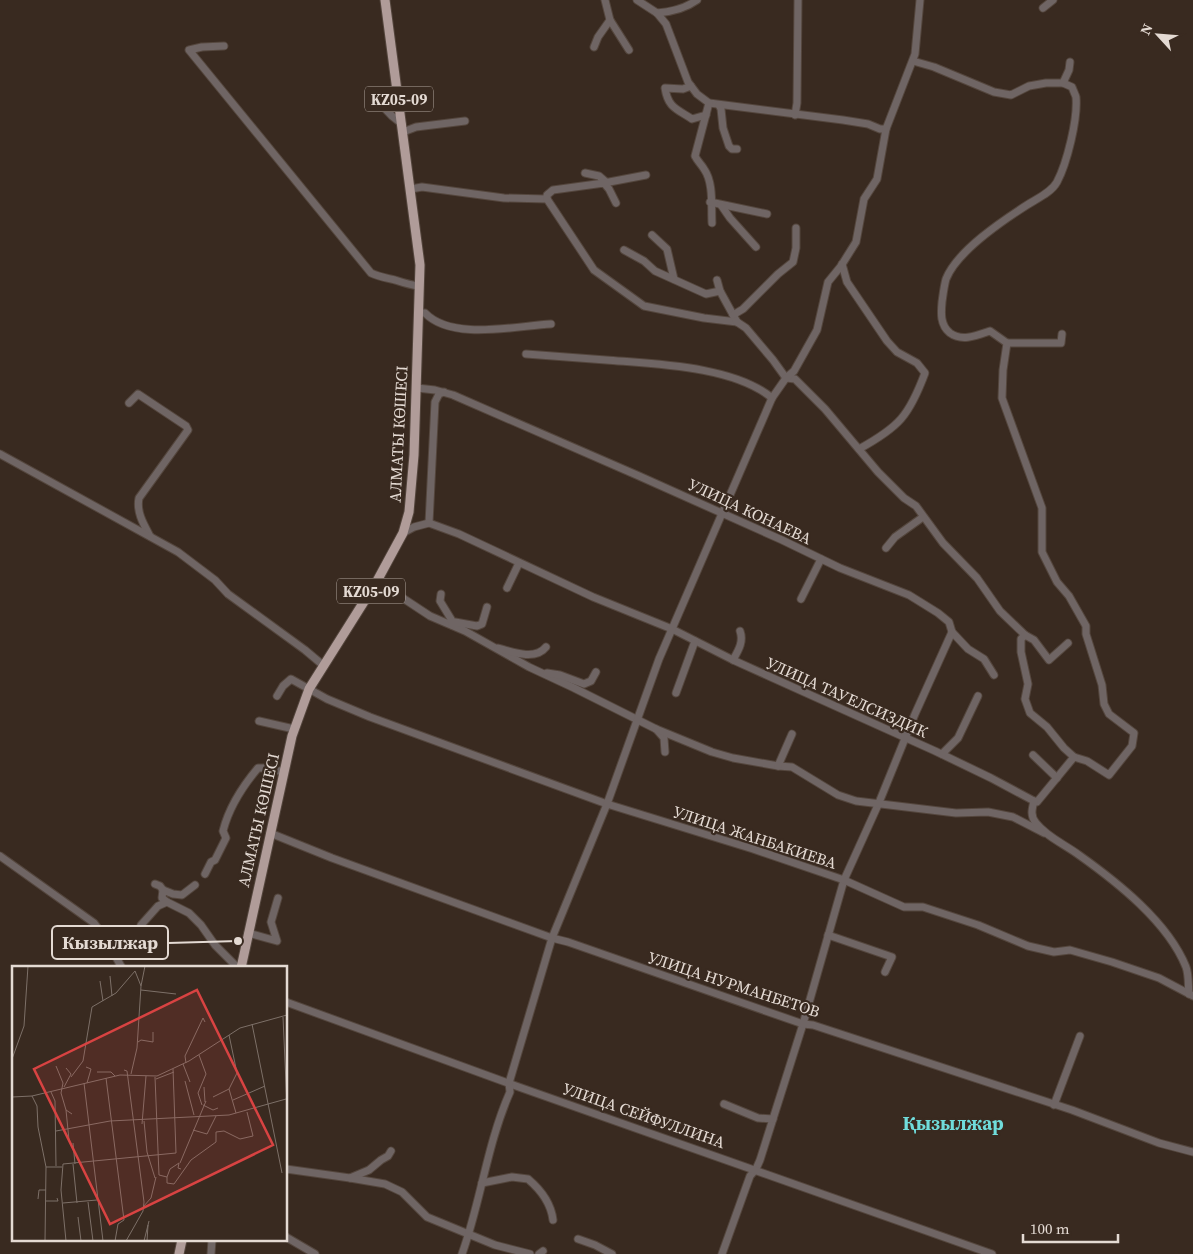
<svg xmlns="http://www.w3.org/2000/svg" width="1193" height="1254" viewBox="0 0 1193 1254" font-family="'Source Serif 4',serif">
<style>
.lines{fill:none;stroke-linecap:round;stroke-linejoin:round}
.minor-casing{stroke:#54463d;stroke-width:9}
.major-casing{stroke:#54463d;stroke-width:11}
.minor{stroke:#6f6564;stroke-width:7}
.major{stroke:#b09c99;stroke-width:9}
.labels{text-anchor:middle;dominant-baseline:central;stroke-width:4.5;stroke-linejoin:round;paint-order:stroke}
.shield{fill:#392a20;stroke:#b1a59d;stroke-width:1}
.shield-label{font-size:15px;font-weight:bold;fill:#e4dad3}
.street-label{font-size:16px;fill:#e4dad3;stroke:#392a20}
.quarter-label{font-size:19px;font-weight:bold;fill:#70dcdb;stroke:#392a20}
.inset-road{fill:none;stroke:#7d7068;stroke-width:1}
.view{fill:#d84342;fill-opacity:0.15;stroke:#d84342;stroke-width:2.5}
.inset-edge{fill:none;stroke:#e4dad3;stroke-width:2.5}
.leader{fill:none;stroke:#e4dad3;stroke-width:2}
.callout-dot{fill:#e4dad3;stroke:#392a20;stroke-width:2}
.callout{fill:#392a20;stroke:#e4dad3;stroke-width:2}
.callout-label{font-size:18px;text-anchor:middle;font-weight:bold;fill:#e4dad3}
</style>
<rect width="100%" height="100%" fill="#392a20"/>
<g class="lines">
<defs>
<g id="minor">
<polyline points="637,0 657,13 666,24 688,82 697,94 709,103 843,120 868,124 880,129 886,129"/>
<polyline points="1043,8 1053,0"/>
<path d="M657,13C670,12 686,8 697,0"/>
<polyline points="610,20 629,50"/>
<path d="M224,46L202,47L189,50L371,273C379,277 387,278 395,280C404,283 410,285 419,286"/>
<polyline points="594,47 598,37 610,20 605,0"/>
<path d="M913,61L934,67L994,92L1011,95L1029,86L1046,83H1063L1072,87C1073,90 1075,94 1076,97C1078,119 1067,163 1057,182C1051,193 1036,199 1027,205C1002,221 957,251 946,279C944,286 943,295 942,302C941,313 940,325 950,333C962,342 978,335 990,331L1007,343L1003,370L1002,398L1042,508V552L1057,582L1069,596L1086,626V634L1102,685L1104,704L1109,714L1134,733L1132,746L1109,775L1087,761L1074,757"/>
<polyline points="1063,83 1069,70 1070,62"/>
<path d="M691,86L683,89L665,88C668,108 677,109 692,119L706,115"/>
<polyline points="372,95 392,116 402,124"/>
<path d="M709,103L695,156C698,162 701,164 704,169C714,183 711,207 712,223"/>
<polyline points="719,105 721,109 723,128 729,146 732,149 737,149"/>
<polyline points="795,115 797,103 798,0"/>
<polyline points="403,132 416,127 465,121"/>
<polyline points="585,173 599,176 607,183"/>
<polyline points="604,183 646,175"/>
<polyline points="411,189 422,187 504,198 547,199 594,270 644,306 704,318 737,322"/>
<polyline points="547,199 547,195 553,190 604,183 609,189 616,203"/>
<polyline points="710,202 767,214"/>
<polyline points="721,205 730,218 756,247"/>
<polyline points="652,235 667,249 674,279"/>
<polyline points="624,250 644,261 655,271 706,294 720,291"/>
<path d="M842,264L847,282L887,341L897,352L917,363L925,373C909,416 899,427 859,449"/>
<polyline points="717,280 720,291 737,322 746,328 773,360 786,378"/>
<path d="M419,313H425C452,341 515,326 551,324"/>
<polyline points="733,315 743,309 778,274 793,262 796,248 796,228"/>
<polyline points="1007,343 1061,343 1062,334"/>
<path d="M526,354C553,356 580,358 606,360C655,364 734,366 772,398"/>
<polyline points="786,378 795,379 825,409 878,472 904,498 916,506 943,543 977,578 1000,611 1025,635"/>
<polyline points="417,388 435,390 453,395 639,476 782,540 840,568 909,595 938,613 949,622 952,632 915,714 878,805 844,880 803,1024 760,1160 756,1169 750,1176 722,1254"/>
<path d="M129,403L138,394L186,426L188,430L139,498C136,512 144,525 150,536"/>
<polyline points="0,454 178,552 215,580 228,594 305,650 324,666"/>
<polyline points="429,523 435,402 439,394 444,392"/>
<polyline points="403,533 414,527 429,523 459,534 593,597 672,629 733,660 935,751 991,778 1034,801 1037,802 1074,757 1064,748 1047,727 1030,713 1025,699 1028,684 1021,652 1021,639 1025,635 1034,640 1049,660 1068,643"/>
<polyline points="886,548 895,537 923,517"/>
<polyline points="377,581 430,616 465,631 529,667 574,688 656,729 664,738 665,752"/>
<polyline points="507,588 519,563"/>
<polyline points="441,594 440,601 451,619 452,625 455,622 477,626 482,624 487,607"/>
<polyline points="801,599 821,559"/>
<polyline points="952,632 968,649 984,659 994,675"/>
<path d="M498,648C512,652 535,661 546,647"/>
<path d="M733,660C738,651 744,642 740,631"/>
<polyline points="547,673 560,675 584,684 591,681 596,672"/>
<polyline points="676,693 695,641"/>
<polyline points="277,696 283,686 291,679 327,699 370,717 607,804 753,849 844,880 904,907 923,907 978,925 1028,946 1054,952 1070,950 1112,962 1159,978 1193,996"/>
<polyline points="259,721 294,729"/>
<polyline points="656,729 712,752 733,758 778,766 792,767 838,795 856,801 956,813 988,812 1013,817 1044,833"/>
<polyline points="942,754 958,738 978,696"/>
<polyline points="1033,755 1057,778"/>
<polyline points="778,766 792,734"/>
<path d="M1034,801C1032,809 1030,816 1036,823C1047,837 1064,844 1079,855C1117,882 1168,922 1186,967C1189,975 1188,986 1189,994"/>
<polyline points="270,833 332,858 552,938 568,942 803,1024 813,1025 1072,1110 1159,1143 1193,1152"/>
<polyline points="0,856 94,923 106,939 122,968"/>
<path d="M205,874L211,862L215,860L226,838L223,831C229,807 242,787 258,768H266L284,772"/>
<polyline points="155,884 160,886 163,890"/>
<polyline points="167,902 162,898 163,890 173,894 182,895 195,885"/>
<polyline points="141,925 158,906 167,902 189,913 201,925 215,945 238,968"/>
<polyline points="248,933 277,941 271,922 278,898"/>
<polyline points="828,935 892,957 885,972"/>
<polyline points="286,1002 516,1086 992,1254"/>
<polyline points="724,1104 758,1118 773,1119"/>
<polyline points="1054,1105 1080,1036"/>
<polyline points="286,1169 350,1178 369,1170 381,1160 388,1156 391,1151"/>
<polyline points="350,1178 385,1184 402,1192 427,1217 495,1245 530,1254"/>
<path d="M482,1183L512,1177L528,1179C541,1190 551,1203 553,1220"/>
<polyline points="286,1237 315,1254"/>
<polyline points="578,1239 595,1245 612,1254"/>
<polyline points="211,1254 212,1240"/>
<path d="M462,1254C481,1201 487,1144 510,1092L509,1083L552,938L607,804L659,659L772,398L786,378L794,371L817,330L828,282L841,266L856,242L864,199L877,179L886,129L915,54L920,0"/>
<polyline points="539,1254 543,1251"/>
</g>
<g id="major">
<polyline points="241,968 292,736 309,689 377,581 403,533 409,512 414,455 420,265 385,0"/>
<polyline points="179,1254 182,1240"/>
</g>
</defs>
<!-- minor casing -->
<use href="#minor" class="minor-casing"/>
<!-- major casing -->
<use href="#major" class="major-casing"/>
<!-- minor -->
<use href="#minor" class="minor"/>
<!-- major -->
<use href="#major" class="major"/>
</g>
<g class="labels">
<!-- shield labels -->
<g class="shield">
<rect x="365" y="86.5" width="68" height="25" rx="4"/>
<rect x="337" y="578.5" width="68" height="25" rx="4"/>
</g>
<g class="shield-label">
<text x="399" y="99">KZ05-09</text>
<text x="371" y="591">KZ05-09</text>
</g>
<!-- street labels -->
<g class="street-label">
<text transform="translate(398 434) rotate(-87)">АЛМАТЫ КӨШЕСІ</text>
<text transform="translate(750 511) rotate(25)">УЛИЦА КОНАЕВА</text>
<text transform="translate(847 697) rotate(24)">УЛИЦА ТАУЕЛСИЗДИК</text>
<text transform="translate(258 820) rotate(-77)">АЛМАТЫ КӨШЕСІ</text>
<text transform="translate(755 837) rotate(18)">УЛИЦА ЖАНБАКИЕВА</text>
<text transform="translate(734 984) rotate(18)">УЛИЦА НУРМАНБЕТОВ</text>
<text transform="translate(644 1115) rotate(19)">УЛИЦА СЕЙФУЛЛИНА</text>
</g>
<!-- quarter labels -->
<g class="quarter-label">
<text x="953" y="1123">Қызылжар</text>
</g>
</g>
<!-- overview -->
<g transform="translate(12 966)">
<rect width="275" height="275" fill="#392a20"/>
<path class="inset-road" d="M98,10L100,30M88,15L91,35M129,20L133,0M129,24L164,28M271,51L275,140M240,58L270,207M217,69L225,107L217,123L224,147M126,76L129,74L141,76V66M187,89L194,108L186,127L190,139M0,93L12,60L16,0M174,97L173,90L191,52L193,56M171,98L178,116M44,100L51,117L49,127L54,144L60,148M74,101L79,103L75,117M112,104L115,105L132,236L131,245L114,275M85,106H99L103,110M59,111L71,95L80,41L104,27L123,5L129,20L125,82L119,108M143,111L147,209L155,211L158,203L167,197L166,202L169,203M94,112L112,254L106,258L103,275M144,113L162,106M173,115L182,149M72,117L91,275M52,121L59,108L54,102M192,121L193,136M39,126L43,135L44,200M20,130L25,140L26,161L34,201L33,275M0,131L20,130L108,109L145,110L177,95L228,62L275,49M201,131L217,123M221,134L253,120M191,139L201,144L206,142M54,144L57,174M132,155L135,186L143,212M130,158L134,110M181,164L195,168L204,150M44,165L98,155L217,149L274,133M61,177L63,198M168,197L194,135M61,198L65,237M34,201H50M155,211V217L162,218L179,194L204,176V166L212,165L228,173L241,170L235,146M26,233L27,224H34M34,235H46L45,232M76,236L81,275M51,237L85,234M131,241L139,232L144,211M66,251L69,275M54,275L49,224L51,198L164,187L161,103M132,275L137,255M135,275L136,259"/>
<path class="view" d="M185,24L261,179L98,258L22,103Z"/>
<rect width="275" height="275" class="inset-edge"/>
</g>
<!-- callouts -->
<path class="leader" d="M238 941L168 943"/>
<circle class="callout-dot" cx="238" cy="941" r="5"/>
<rect class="callout" x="52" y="926" width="116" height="33" rx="5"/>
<g class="callout-label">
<text x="110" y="949">Кызылжар</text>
</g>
<!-- north arrow -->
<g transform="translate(1158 35) rotate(296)" stroke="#392a20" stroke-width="4" paint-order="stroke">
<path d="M0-4L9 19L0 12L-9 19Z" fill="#e4dad3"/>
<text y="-8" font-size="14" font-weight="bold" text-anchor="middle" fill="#e4dad3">N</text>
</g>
<!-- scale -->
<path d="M1023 1234v8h95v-8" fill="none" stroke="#e4dad3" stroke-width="2.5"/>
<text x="1030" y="1234" font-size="15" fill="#e4dad3" stroke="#392a20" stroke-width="4" paint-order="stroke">100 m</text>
</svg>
